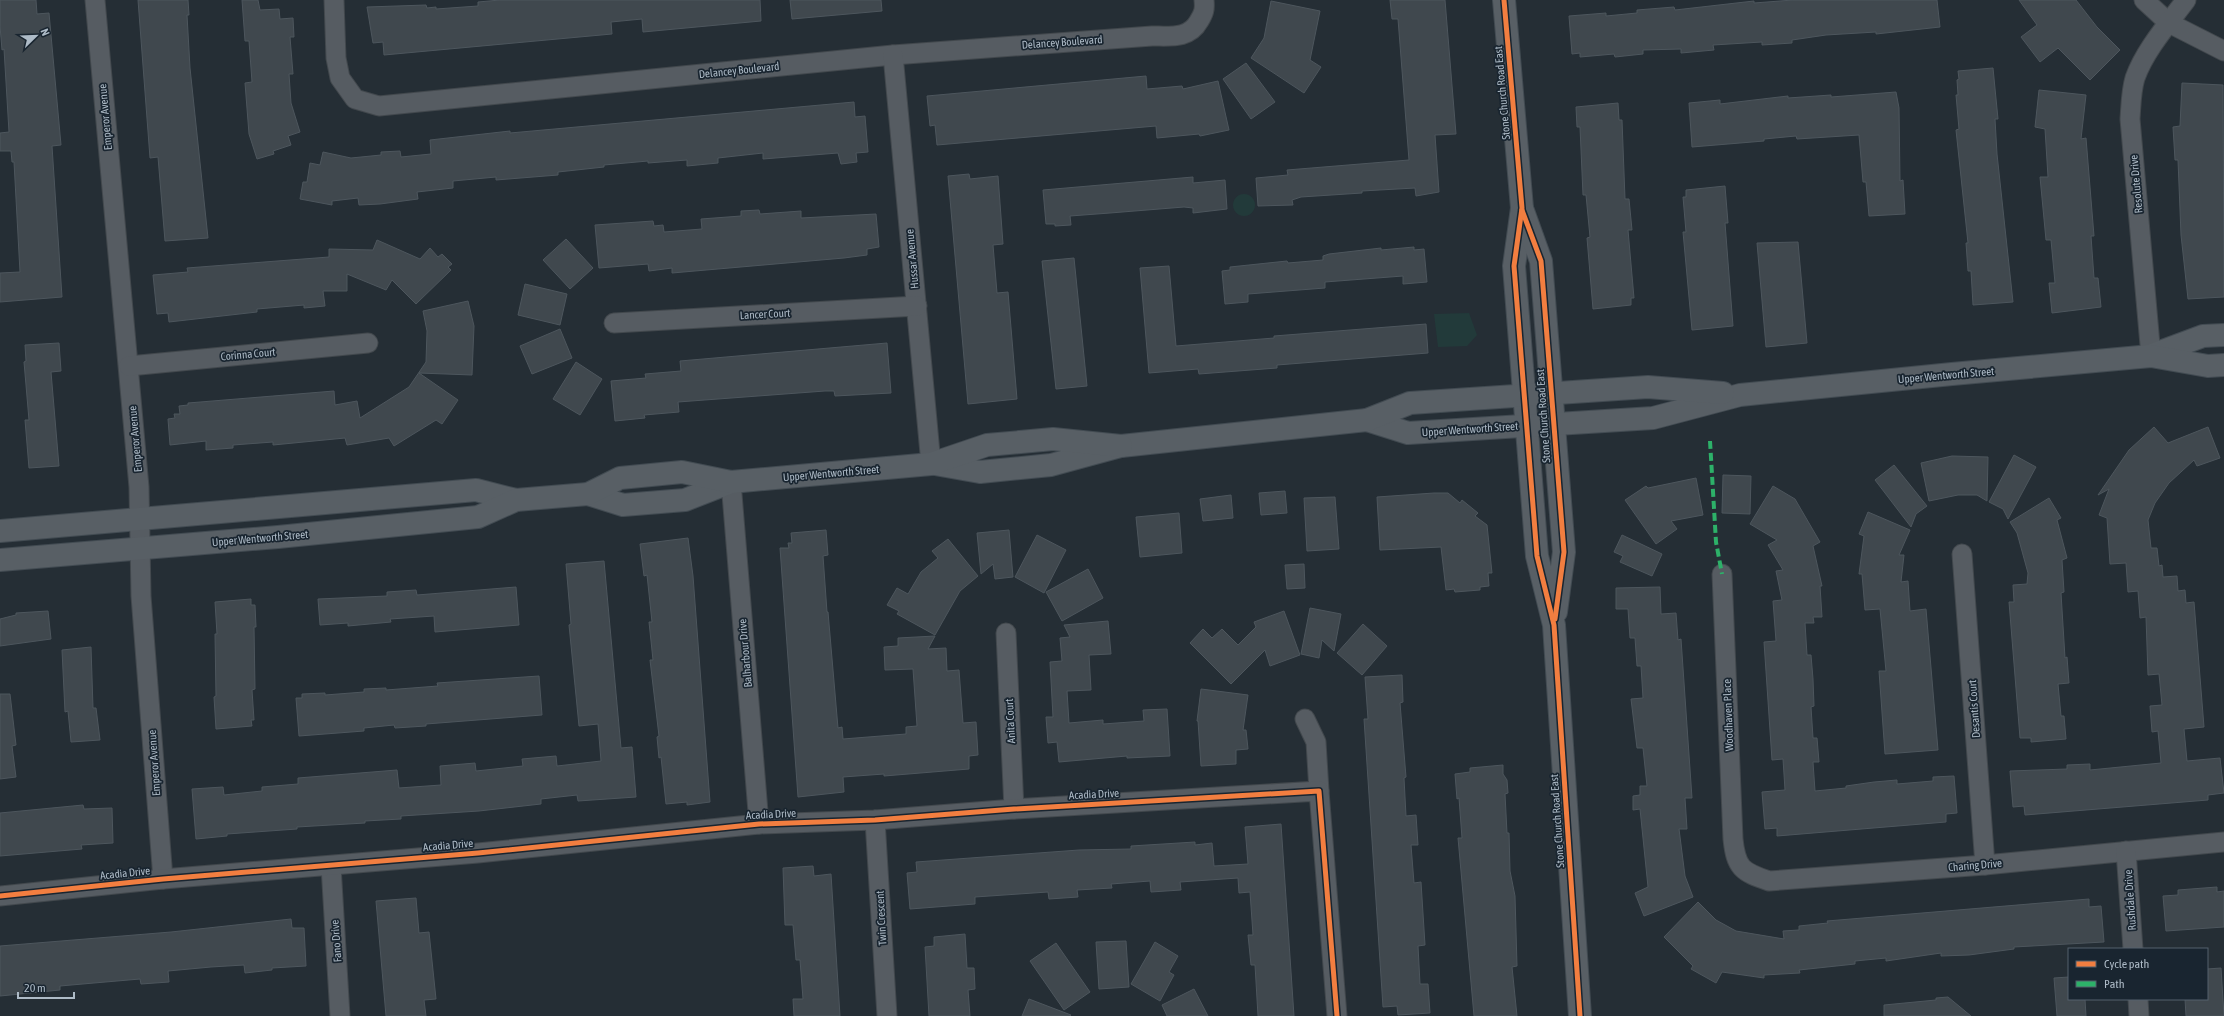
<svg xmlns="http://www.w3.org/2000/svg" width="2224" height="1016" viewBox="0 0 2224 1016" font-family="'Asap Condensed',sans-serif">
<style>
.green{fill:#223a3a}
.building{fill:#40484e;stroke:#4d565d}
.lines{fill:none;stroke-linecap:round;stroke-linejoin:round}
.minor-casing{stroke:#42484d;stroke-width:21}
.major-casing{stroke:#424b52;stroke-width:24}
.minor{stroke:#565c62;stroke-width:19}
.major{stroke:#585f65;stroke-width:22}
.quiet{stroke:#2db169;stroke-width:4;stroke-dasharray:8 4;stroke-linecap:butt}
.cycleway-casing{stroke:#192530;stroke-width:8}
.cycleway{stroke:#f27e40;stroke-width:5}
.labels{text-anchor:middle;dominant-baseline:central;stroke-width:3.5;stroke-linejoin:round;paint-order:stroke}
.street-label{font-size:11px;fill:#aebbc7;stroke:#192530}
</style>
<rect width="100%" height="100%" fill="#252e35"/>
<!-- green -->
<g class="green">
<circle cx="1244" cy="205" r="11"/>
<polygon points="1469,313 1477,335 1467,346 1438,347 1434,314"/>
</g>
<!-- building -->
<g class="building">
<polygon points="0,0 36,0 37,14 49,13 61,145 52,146 62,297 0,302 0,273 20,272 14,162 12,162 11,151 0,151 0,133 9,132 4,49 2,50 0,26"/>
<polygon points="138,0 188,0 189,15 187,15 190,68 208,238 165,241 158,157 150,158"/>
<polygon points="242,0 258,0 260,10 279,9 280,19 293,18 294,37 290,37 293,74 289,74 291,103 300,132 288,136 291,145 273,151 274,154 257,159 249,134 245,83 252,82 249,41 245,41"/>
<polygon points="500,0 760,0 761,21 643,32 642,19 611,22 612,34 384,55 383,42 373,43 367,7 426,5 427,8 436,7 436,9 478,6 478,2"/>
<polygon points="790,0 881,0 882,11 792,19"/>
<polygon points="1390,0 1445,0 1456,134 1435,135 1439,192 1416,196 1415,188 1362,191 1362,193 1301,197 1292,200 1293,205 1258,206 1256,178 1288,175 1287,170 1409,160 1398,19 1392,19"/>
<polygon points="1793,0 1937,0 1940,27 1876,34 1876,32 1826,35 1792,40 1792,43 1762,45 1762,42 1713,45 1714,50 1681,53 1681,49 1643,50 1643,54 1615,57 1614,54 1580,57 1580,53 1572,54 1569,16 1606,13 1606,16 1637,13 1637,10 1674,7 1675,10 1754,1 1754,3"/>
<polygon points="2019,0 2076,0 2097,27 2120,50 2090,80 2058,48 2040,62 2021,37 2037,25"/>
<polygon points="1271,1 1320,11 1310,60 1321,67 1304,93 1251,58 1264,38"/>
<polygon points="1246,63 1275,102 1251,119 1223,79"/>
<polygon points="1993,68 1998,119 1995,119 1997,154 2013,302 1973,305 1971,271 1968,271 1966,243 1968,243 1956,130 1959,129 1956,95 1958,95 1957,80 1959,79 1958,71"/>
<polygon points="1146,76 1147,89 1182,86 1183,89 1218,81 1229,130 1200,136 1199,134 1157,138 1156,126 937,145 935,125 930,126 927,96"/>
<polygon points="2182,83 2223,85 2224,297 2188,299 2181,235 2178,160 2175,160 2173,127 2180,126"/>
<polygon points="2039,90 2086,95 2081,139 2086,138 2094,236 2091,236 2094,278 2098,278 2101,307 2052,313 2049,283 2055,283 2051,240 2046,240 2040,177 2048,177 2045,129 2035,127"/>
<polygon points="1896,92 1899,108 1900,181 1903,180 1905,214 1869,216 1866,182 1863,182 1859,135 1797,139 1796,136 1764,139 1764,141 1692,147 1689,103 1720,100 1720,104 1788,96 1788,98 1831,95 1831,97"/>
<polygon points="854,102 855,117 865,116 868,152 856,153 857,162 841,164 838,153 763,159 763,153 718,158 718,163 687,166 687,160 648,163 648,161 604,165 604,167 558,172 558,175 496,180 496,177 453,181 453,188 417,192 418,199 380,204 359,205 358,198 332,201 332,205 300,199 303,182 307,182 310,163 320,165 323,152 351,158 381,155 381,152 400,151 401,157 431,154 430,140 510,131 510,133"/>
<polygon points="1618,103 1619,120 1622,120 1625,199 1629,199 1632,230 1628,230 1634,298 1631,298 1631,305 1593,309 1587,238 1590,237 1586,195 1583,195 1580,127 1577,127 1576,107"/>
<polygon points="969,174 970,179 998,176 1003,244 993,245 997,293 1008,292 1017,399 968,404 948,176"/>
<polygon points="1193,177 1193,183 1225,180 1227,209 1193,213 1193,208 1184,207 1110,213 1070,216 1071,225 1055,226 1055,224 1046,224 1043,190"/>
<polygon points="1725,186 1728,223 1725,223 1733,326 1692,330 1683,232 1686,232 1683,197 1686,197 1686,190"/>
<polygon points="759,210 760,214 801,211 801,218 876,214 879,247 867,249 867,255 844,258 672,273 672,268 649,271 648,264 599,268 595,225 653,221 654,226 663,225 664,232 702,229 701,219 741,216 741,211"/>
<polygon points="566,239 593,268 570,289 543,260"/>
<polygon points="377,240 420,259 430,248 438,257 442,254 452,264 448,267 451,270 416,304 392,280 386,290 347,274 347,291 323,291 325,306 304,308 304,305 257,309 257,312 169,322 168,313 157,314 153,275 188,272 187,268 329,257 329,249 373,250"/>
<polygon points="1798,242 1807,343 1766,347 1757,243"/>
<polygon points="1414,247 1414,250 1424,249 1427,282 1403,284 1403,276 1325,282 1325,288 1248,294 1248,302 1225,304 1222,271 1230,270 1230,267 1287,261 1288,263 1323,260 1323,256 1329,254 1381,248 1381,250"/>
<polygon points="1074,258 1087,386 1056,389 1042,261"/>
<polygon points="1169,266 1176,346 1274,338 1274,336 1426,324 1428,353 1277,365 1277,368 1199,374 1198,369 1149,373 1140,268"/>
<polygon points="525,284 567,294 560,325 518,315"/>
<polygon points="468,301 474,326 472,375 419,373 458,400 442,424 436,420 394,446 389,438 347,445 345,438 273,445 273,442 233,445 233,448 206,450 206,441 170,445 168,419 175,418 174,414 180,414 179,406 188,405 188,403 334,391 335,405 357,401 360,418 409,387 426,362 427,331 423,311"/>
<polygon points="560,329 572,358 532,374 520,346"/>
<polygon points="59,343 61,371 51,372 59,466 29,468 25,420 29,420 24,362 26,361 25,345"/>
<polygon points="887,343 891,393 835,396 834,391 825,391 678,402 679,412 644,415 645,418 615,421 611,381 646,378 645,374 681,371 680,361"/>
<polygon points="576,362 602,379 580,415 553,399"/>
<polygon points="2154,427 2168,443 2208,427 2220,458 2197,466 2194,460 2169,483 2155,503 2148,520 2151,548 2157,548 2159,566 2162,565 2163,577 2177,576 2178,591 2185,590 2186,603 2194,602 2204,727 2184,729 2187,761 2220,758 2224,793 2208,795 2208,800 2025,815 2024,806 2013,807 2010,771 2067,769 2067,765 2090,764 2090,770 2161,763 2158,731 2152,732 2150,706 2162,705 2159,674 2148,675 2146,617 2140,618 2138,591 2128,592 2126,563 2110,564 2107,518 2099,515 2109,489 2098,495 2129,450"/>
<polygon points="2014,455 2036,467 2008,519 2003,509 1989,502"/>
<polygon points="1952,456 1988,457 1987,501 1977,495 1958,495 1929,501 1921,463"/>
<polygon points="1894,465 1927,506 1916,514 1911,527 1875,480"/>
<polygon points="1723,475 1751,476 1750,514 1722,513"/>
<polygon points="1696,478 1703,515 1671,521 1677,529 1656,544 1625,500 1646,486 1648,488"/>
<polygon points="1773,486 1795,499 1820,542 1813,546 1822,586 1820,586 1822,617 1813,617 1814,623 1805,623 1807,655 1811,655 1813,679 1814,706 1811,707 1813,738 1817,738 1819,762 1813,762 1815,791 1846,788 1846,786 1874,782 1897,780 1897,784 1933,781 1933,777 1954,776 1957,813 1946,814 1946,822 1777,836 1777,828 1765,829 1762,792 1785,790 1783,759 1772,760 1764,642 1776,641 1773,601 1782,600 1776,571 1783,570 1768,545 1777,540 1750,524"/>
<polygon points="1285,491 1287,513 1261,515 1259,493"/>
<polygon points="1434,493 1448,493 1460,503 1462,500 1478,513 1475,516 1487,525 1492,573 1488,573 1489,586 1480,587 1480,590 1455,592 1454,589 1446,590 1441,547 1380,550 1377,497"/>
<polygon points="1231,495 1233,518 1203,521 1200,499"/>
<polygon points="1335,497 1339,549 1307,551 1304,498"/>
<polygon points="2049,498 2061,518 2057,520 2067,558 2062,560 2064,592 2061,593 2065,658 2067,657 2069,683 2058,684 2061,716 2064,716 2066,739 2031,742 2031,738 2020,738 2009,602 2014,602 2013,585 2027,584 2028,573 2017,533 2010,522"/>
<polygon points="1868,512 1910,530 1899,555 1904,555 1901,582 1908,581 1910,611 1926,609 1938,750 1885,754 1879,671 1886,671 1880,609 1865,610 1862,574 1859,574 1864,536 1859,534"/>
<polygon points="1179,513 1182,553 1140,557 1136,517"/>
<polygon points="826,530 828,555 823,556 827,612 828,612 838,728 842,727 843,739 906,734 906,727 917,726 913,669 885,670 884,647 898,646 898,638 935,636 928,649 946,648 947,671 959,670 963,723 976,722 978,755 969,756 969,769 884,776 884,774 843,777 844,792 798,797 780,548 789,548 788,543 792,543 791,533"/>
<polygon points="1009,530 1013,577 995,579 993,564 981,574 977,533"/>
<polygon points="1037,535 1066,550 1044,593 1015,577"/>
<polygon points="1622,535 1662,554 1652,576 1620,562 1623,556 1614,552"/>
<polygon points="688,538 693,576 710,802 687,805 687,802 666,804 661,757 659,758 657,737 659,736 650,660 653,660 649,622 652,622 647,575 644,576 640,544"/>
<polygon points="948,539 978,576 960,591 935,635 897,614 899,611 887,605 897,588 908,594 921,572 938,558 932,551"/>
<polygon points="604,561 621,748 632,747 636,797 578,801 577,795 541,799 541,804 479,811 401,816 401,819 365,821 365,823 297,827 297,829 227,834 227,836 196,839 192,789 223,787 224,795 262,791 262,787 298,784 298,778 397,770 399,788 441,785 440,766 475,763 476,771 523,766 522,759 556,756 557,766 601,761 598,724 579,726 569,625 571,624 566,564"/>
<polygon points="1304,564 1305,588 1287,589 1285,565"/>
<polygon points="1088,569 1103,598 1062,621 1046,592"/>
<polygon points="516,587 519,625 435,632 434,616 390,619 391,622 348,626 348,623 320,625 318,599 387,596 387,592 416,590 417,595"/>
<polygon points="1660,587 1661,614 1676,613 1678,640 1681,639 1692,798 1685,798 1687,829 1679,829 1685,876 1693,897 1644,916 1635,893 1648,887 1640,809 1633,810 1633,796 1640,795 1640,786 1647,786 1643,748 1637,748 1631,699 1643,698 1641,666 1637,666 1635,638 1630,638 1628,609 1616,609 1616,588"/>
<polygon points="251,599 251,605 255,605 256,627 254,627 255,689 252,690 254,720 251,720 252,726 216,729 214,697 216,696 215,634 217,634 215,602"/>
<polygon points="1310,608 1341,614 1334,651 1322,640 1319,658 1301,654"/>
<polygon points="48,611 51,639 0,646 0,619 16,615 16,613"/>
<polygon points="1284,611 1300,655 1270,666 1265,650 1231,684 1190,643 1203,629 1212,638 1222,629 1238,645 1256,627 1254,622"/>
<polygon points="1108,621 1111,654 1089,655 1091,690 1067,691 1069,723 1103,720 1103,724 1144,721 1143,710 1167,709 1170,756 1127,758 1127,756 1059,762 1057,742 1048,743 1046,717 1053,717 1050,662 1062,661 1060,638 1070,637 1064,625"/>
<polygon points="1363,624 1387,646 1362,675 1337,653"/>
<polygon points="91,647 93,708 96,708 100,740 71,742 68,711 65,712 62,650"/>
<polygon points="1402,675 1403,702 1400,703 1406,777 1404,778 1406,816 1416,815 1418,845 1411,845 1414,883 1421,882 1425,945 1418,946 1420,984 1428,984 1430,1013 1398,1015 1397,1006 1383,1007 1364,719 1368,719 1365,677"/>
<polygon points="539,676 542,715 426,724 426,726 395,728 394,725 364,728 364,731 299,736 296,698 302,698 302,694 325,693 325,695 364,692 364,689 386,688 386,690 438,686 437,683"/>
<polygon points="1201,689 1248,695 1243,730 1246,730 1248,749 1236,750 1236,764 1201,766 1198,721 1197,721"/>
<polygon points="0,694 10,694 16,745 12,746 16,777 0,779"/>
<polygon points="1503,765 1503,774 1507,780 1508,793 1505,794 1507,833 1509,833 1510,871 1515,896 1517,966 1512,967 1517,1016 1474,1016 1458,838 1462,838 1459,798 1457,799 1455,774 1470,772 1470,768"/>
<polygon points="83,805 84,809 112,808 113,843 81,845 82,849 0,856 0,813"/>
<polygon points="1281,824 1294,1016 1258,1016 1255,965 1251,965 1248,935 1253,935 1250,892 1239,893 1238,878 1180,882 1181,890 1151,892 1150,881 1111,884 1112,888 1077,890 1078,897 1049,899 1048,892 975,897 975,904 910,909 907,873 917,872 916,862 1079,850 1131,849 1131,846 1195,842 1195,845 1212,843 1214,866 1248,864 1245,827"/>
<polygon points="813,866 814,876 831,874 840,1016 794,1016 793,999 803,999 800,960 796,960 793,925 785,925 783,868"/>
<polygon points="2217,887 2217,892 2224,891 2224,927 2166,931 2163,896 2178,895 2178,890"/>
<polygon points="416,898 419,933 429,932 436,999 424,1000 426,1016 386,1016 376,901"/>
<polygon points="2089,899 2089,907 2101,906 2104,942 2014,947 2014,949 1969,955 1941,956 1941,953 1886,961 1886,958 1855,961 1855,964 1799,970 1800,973 1764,975 1764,978 1722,972 1716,983 1691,969 1693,966 1664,937 1698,902 1716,920 1736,931 1784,939 1783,931 1799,930 1799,926 1828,923 1827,921"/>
<polygon points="291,919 292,928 304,928 306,966 272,968 272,970 245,973 244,965 211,967 168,971 169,982 141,984 140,979 94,983 60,986 60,990 0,996 0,946 171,932"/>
<polygon points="965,934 967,968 974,968 975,989 968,990 970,1016 929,1016 925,947 934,946 934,937"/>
<polygon points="1126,941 1129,987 1099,989 1096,942"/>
<polygon points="1155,942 1178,956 1169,972 1174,975 1160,1001 1131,984"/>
<polygon points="1056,943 1090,992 1064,1010 1030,961"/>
<polygon points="2221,968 2224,1016 2186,1016 2185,999 2207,999 2207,969"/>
<polygon points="2069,977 2069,999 2085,999 2086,1016 2057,1016 2054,978"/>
<polygon points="1194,989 1208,1016 1167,1016 1162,1005"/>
<polygon points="1948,997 1971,1016 1884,1016 1884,1005 1936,1000 1936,998"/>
<polygon points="1029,999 1071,1015 1070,1016 1022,1016"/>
</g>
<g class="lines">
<defs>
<g id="minor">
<polyline points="95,0 139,487 141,596 163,879"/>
<path d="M334,0L336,58L340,78L355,99L379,106L893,55L1152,36C1171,36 1189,39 1199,21C1204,13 1205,9 1204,0"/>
<polyline points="2144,0 2169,23 2224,51"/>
<polyline points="893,55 931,464"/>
<polyline points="614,323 917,306"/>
<path d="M2151,356L2130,119C2131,106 2131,91 2135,78C2145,50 2168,24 2186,0"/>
<polyline points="129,366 368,343"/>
<polyline points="731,482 759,824"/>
<polyline points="1962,554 1985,865"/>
<path d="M1722,574L1733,839C1736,868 1742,872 1769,881L1985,865L2224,842"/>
<polyline points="1006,633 1014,809"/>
<polyline points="1305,719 1316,742 1319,791"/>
<polyline points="875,820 887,1016"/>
<polyline points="2126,851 2133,949"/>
<polyline points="331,866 340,1016"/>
<polyline points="0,896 163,879 478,853 759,824 875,820 1014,809 1319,791 1337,1016"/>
<polyline points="2138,999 2139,1016"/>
</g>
<g id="major">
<polyline points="1504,0 1522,208 1514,266 1537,556 1554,625 1580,1016"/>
<polyline points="1523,211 1541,261 1564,552 1556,612"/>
<polyline points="2152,355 2203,336 2224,335"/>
<polyline points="1367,420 1408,433 1653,418 1740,395 1952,374 2151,356 2208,366 2224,365"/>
<polyline points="935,464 980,472 1051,465 1121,446 1367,420 1410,403 1648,387 1723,393"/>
<polyline points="588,494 623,505 685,500 731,482"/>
<polyline points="0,531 476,490 516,500"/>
<polyline points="0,560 278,537 478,517 516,500 588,494 620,478 682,472 731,482 931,464 987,445 1053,439 1121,446"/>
</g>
</defs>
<!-- minor casing -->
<use href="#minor" class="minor-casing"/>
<!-- major casing -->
<use href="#major" class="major-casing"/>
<!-- minor -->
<use href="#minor" class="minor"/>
<!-- major -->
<use href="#major" class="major"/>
<!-- quiet -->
<polyline class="quiet" points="1710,441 1716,542 1722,574"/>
<defs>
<g id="cycleway">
<polyline points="1504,0 1522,208 1514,266 1537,556 1554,625 1580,1016"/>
<polyline points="1522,210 1541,261 1564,552 1555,619"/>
<polyline points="0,896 163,879 478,853 759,824 875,820 1014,809 1319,791 1337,1016"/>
</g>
</defs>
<!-- cycleway casing -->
<use href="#cycleway" class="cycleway-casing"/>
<!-- cycleway -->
<use href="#cycleway" class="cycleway"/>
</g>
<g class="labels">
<!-- street labels -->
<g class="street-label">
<text transform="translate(1062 42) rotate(-4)">Delancey Boulevard</text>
<text transform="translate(739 70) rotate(-6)">Delancey Boulevard</text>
<text transform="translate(1502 93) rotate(-95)">Stone Church Road East</text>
<text transform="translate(105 117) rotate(-95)">Emperor Avenue</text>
<text transform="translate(2136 184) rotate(-95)">Resolute Drive</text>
<text transform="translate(912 259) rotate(-95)">Hussar Avenue</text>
<text transform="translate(765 314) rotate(-3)">Lancer Court</text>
<text transform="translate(248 354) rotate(-5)">Corinna Court</text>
<text transform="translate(1946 375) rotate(-5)">Upper Wentworth Street</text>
<text transform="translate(1543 416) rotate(-94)">Stone Church Road East</text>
<text transform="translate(1470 429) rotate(-4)">Upper Wentworth Street</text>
<text transform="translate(135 439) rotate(-95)">Emperor Avenue</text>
<text transform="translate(831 473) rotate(-5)">Upper Wentworth Street</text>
<text transform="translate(260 538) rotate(-5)">Upper Wentworth Street</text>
<text transform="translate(745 653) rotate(-95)">Balharbour Drive</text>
<text transform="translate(1974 709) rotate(-94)">Desantis Court</text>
<text transform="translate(1728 715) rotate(-92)">Woodhaven Place</text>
<text transform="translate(1010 721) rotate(-93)">Anita Court</text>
<text transform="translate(154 763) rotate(-94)">Emperor Avenue</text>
<text transform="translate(1094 794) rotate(-3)">Acadia Drive</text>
<text transform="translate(771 814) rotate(-3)">Acadia Drive</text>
<text transform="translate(1557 821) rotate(-94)">Stone Church Road East</text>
<text transform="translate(448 845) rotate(-5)">Acadia Drive</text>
<text transform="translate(1975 865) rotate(-5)">Charing Drive</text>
<text transform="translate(125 873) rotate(-6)">Acadia Drive</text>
<text transform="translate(2130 900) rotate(-94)">Rushdale Drive</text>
<text transform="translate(881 918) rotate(-93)">Twin Crescent</text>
<text transform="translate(336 941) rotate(-94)">Fano Drive</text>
</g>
</g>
<!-- legend -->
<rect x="2068" y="948" width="140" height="52" fill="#192530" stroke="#55616c"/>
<rect x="2076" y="961" width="20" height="6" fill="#f27e40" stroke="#55616c"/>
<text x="2104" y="968" font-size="12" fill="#aebbc7">Cycle path</text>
<rect x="2076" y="981" width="20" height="6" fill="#2db169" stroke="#55616c"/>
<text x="2104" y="988" font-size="12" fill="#aebbc7">Path</text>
<!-- north arrow -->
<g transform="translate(36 36) rotate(67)" stroke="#192530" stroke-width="3" paint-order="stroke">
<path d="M0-3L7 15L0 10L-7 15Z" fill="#aebbc7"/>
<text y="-6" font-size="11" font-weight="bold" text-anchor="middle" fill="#aebbc7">N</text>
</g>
<!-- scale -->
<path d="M18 992v6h56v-6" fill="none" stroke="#aebbc7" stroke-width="2"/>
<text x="24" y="992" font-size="12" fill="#aebbc7" stroke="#192530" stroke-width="3" paint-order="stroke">20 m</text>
</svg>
